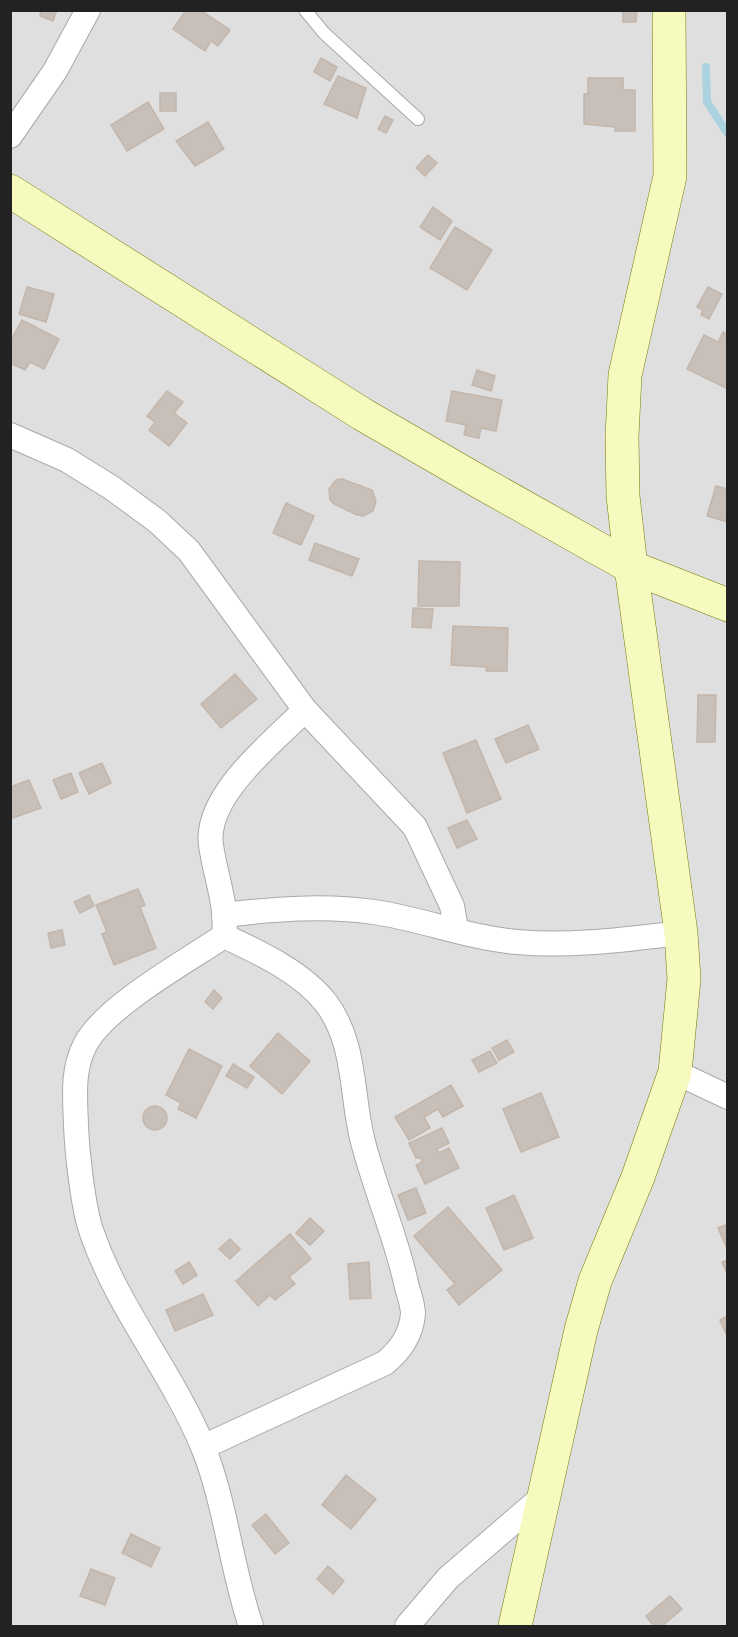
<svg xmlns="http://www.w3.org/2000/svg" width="738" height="1637" viewBox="0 0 738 1637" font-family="Mulish,sans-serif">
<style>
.residential{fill:#e0dfdf}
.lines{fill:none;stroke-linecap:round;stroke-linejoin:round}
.stream{stroke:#aad3df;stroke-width:8}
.building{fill:#c7bfb8;stroke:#c4b6ab;stroke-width:1.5}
.lane-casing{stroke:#a9a9a9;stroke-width:14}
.street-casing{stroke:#a9a9a9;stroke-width:26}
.secondary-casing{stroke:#707d05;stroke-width:34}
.lane{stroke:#fff;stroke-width:12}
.street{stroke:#fff;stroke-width:24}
.secondary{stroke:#f7fabf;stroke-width:33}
</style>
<rect width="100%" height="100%" fill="#f2efe9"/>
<!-- residential -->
<rect class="residential" x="11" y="11" width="716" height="1615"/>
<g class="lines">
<!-- stream -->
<polyline class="stream" points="706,67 707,102 728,134"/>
</g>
<!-- building -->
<g class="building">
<polygon points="41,10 57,10 53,21 40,16"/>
<polygon points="186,10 200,10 230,30 218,46 211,41 205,51 173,29"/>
<polygon points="623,10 637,10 636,22 623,22"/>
<polygon points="321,58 337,67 330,81 314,72"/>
<polygon points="338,76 366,88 357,118 324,104"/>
<polygon points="588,78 623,78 623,90 635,90 635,131 615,131 615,127 584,124 584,94 588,94"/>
<rect x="160" y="93" width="16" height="18"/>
<polygon points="148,102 164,129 127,151 111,125"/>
<polygon points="385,116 393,120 386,133 378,129"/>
<polygon points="208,122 224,149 195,166 176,141"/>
<polygon points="428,155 437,163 425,176 416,168"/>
<polygon points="433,207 452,221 440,240 420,227"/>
<polygon points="455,227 492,250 467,290 430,268"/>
<polygon points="27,287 54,294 46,322 19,314"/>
<polygon points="708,287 722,294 709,319 701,315 703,310 697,307"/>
<polygon points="22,320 59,339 44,369 30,362 25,370 10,363 10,342"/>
<polygon points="723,332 728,335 728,389 687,369 704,335 718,342"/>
<polygon points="477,370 495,376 491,391 472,385"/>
<polygon points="167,391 183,402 174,413 187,423 169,446 149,430 155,422 147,416"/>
<polygon points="452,391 502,400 496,431 481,428 479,438 464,435 466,425 446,421"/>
<polygon points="342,479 372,490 376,501 373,511 363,516 357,515 334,504 330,500 329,489 336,480"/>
<polygon points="716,486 728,489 728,522 707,516"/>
<polygon points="286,503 314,516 301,545 273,533"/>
<polygon points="315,543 359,559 352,576 309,560"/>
<polygon points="419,561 460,562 459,606 418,606"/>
<polygon points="413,608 433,609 431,628 412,627"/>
<polygon points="453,626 508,628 507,671 486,671 487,667 451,665"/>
<polygon points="235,674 257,699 221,728 201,704"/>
<polygon points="698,695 716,695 715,742 697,742"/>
<polygon points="528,725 539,749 506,763 495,739"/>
<polygon points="476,740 501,799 467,813 443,753"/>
<polygon points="102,763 111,783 89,794 79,773"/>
<polygon points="71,773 78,792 61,799 53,780"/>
<polygon points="29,780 41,808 10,819 10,787"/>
<polygon points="467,820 477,839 457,848 448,828"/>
<polygon points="138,889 145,905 140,907 156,948 114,965 102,934 107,932 96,905"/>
<polygon points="89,895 94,906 80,913 74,902"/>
<polygon points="62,930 65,945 51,948 48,933"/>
<polygon points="214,990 222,998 213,1009 205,1002"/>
<polygon points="278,1033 310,1061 282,1094 250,1066"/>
<polygon points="507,1040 514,1052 499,1060 492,1048"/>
<polygon points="189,1049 222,1066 196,1118 178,1109 181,1103 166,1095"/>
<polygon points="490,1051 497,1063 479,1072 472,1060"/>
<polygon points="233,1064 254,1077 247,1088 226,1076"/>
<polygon points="451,1085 463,1106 443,1117 438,1109 424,1117 430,1128 409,1140 395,1117"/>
<polygon points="541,1093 559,1137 521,1152 503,1109"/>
<circle cx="155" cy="1118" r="12"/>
<polygon points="442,1128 449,1143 437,1149 439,1153 449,1148 459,1168 425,1184 416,1165 422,1162 421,1158 416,1158 409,1143"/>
<polygon points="416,1188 426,1213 408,1220 398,1195"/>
<polygon points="514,1195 533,1238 504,1250 486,1208"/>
<polygon points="448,1207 502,1270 459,1305 447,1290 455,1284 414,1236"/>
<polygon points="310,1218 324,1231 310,1245 296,1233"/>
<polygon points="728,1224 728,1251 718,1228"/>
<polygon points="290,1234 311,1259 289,1277 295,1284 275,1300 270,1295 258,1306 236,1281"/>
<polygon points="230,1239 240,1249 230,1259 219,1249"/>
<polygon points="728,1260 728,1276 722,1262"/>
<polygon points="189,1262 197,1275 183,1284 175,1271"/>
<polygon points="369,1262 371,1298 350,1299 348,1264"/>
<polygon points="203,1294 213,1315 175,1331 166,1310"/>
<polygon points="728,1316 728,1338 720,1320"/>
<polygon points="346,1475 376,1499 351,1529 322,1505"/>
<polygon points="266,1514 289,1543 275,1554 252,1525"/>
<polygon points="131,1534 160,1548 151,1567 122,1553"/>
<polygon points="328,1566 344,1581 333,1594 317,1579"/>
<polygon points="91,1569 115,1578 105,1605 80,1596"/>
<polygon points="670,1596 682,1609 662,1626 654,1626 646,1616"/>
</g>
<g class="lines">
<defs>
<polyline id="lane" points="305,10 324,33 418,119"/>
<g id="street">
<polyline points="10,136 55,71 88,10"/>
<path d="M10,435L67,460L112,488L157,521L189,551L305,710C273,742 204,796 211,845C215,875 228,906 224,936C187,961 104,1007 85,1045C72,1070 75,1097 76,1125C77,1151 83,1209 92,1233C118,1309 172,1372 203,1447C226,1504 231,1568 251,1626"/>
<polyline points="305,710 415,827 452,906 456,929"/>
<path d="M224,915C275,909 324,905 374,912C422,919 469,938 517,942C572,947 628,939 681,933"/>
<polyline points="675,1072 728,1097"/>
<path d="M203,1447L385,1363C400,1350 411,1336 413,1314C413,1304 408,1292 406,1283C395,1233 374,1187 362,1138C351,1093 356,1043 326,1003C302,972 258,952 224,936"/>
<polyline points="407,1626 448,1578 541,1498"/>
</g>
<g id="secondary">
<polyline points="10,191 362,414 478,481 631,567 728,605"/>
<polyline points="515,1626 581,1330 595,1281 638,1177 675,1072 684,979 681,933 631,567 623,496 622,437 625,375 670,176 669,10"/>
</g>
</defs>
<!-- lane casing -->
<use href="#lane" class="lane-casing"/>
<!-- street casing -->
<use href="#street" class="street-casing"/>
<!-- secondary casing -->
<use href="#secondary" class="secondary-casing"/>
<!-- lane -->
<use href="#lane" class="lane"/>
<!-- street -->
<use href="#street" class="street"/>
<!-- secondary -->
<use href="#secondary" class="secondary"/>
</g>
<!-- border -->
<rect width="738" height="1637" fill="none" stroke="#222222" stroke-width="24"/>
</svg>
